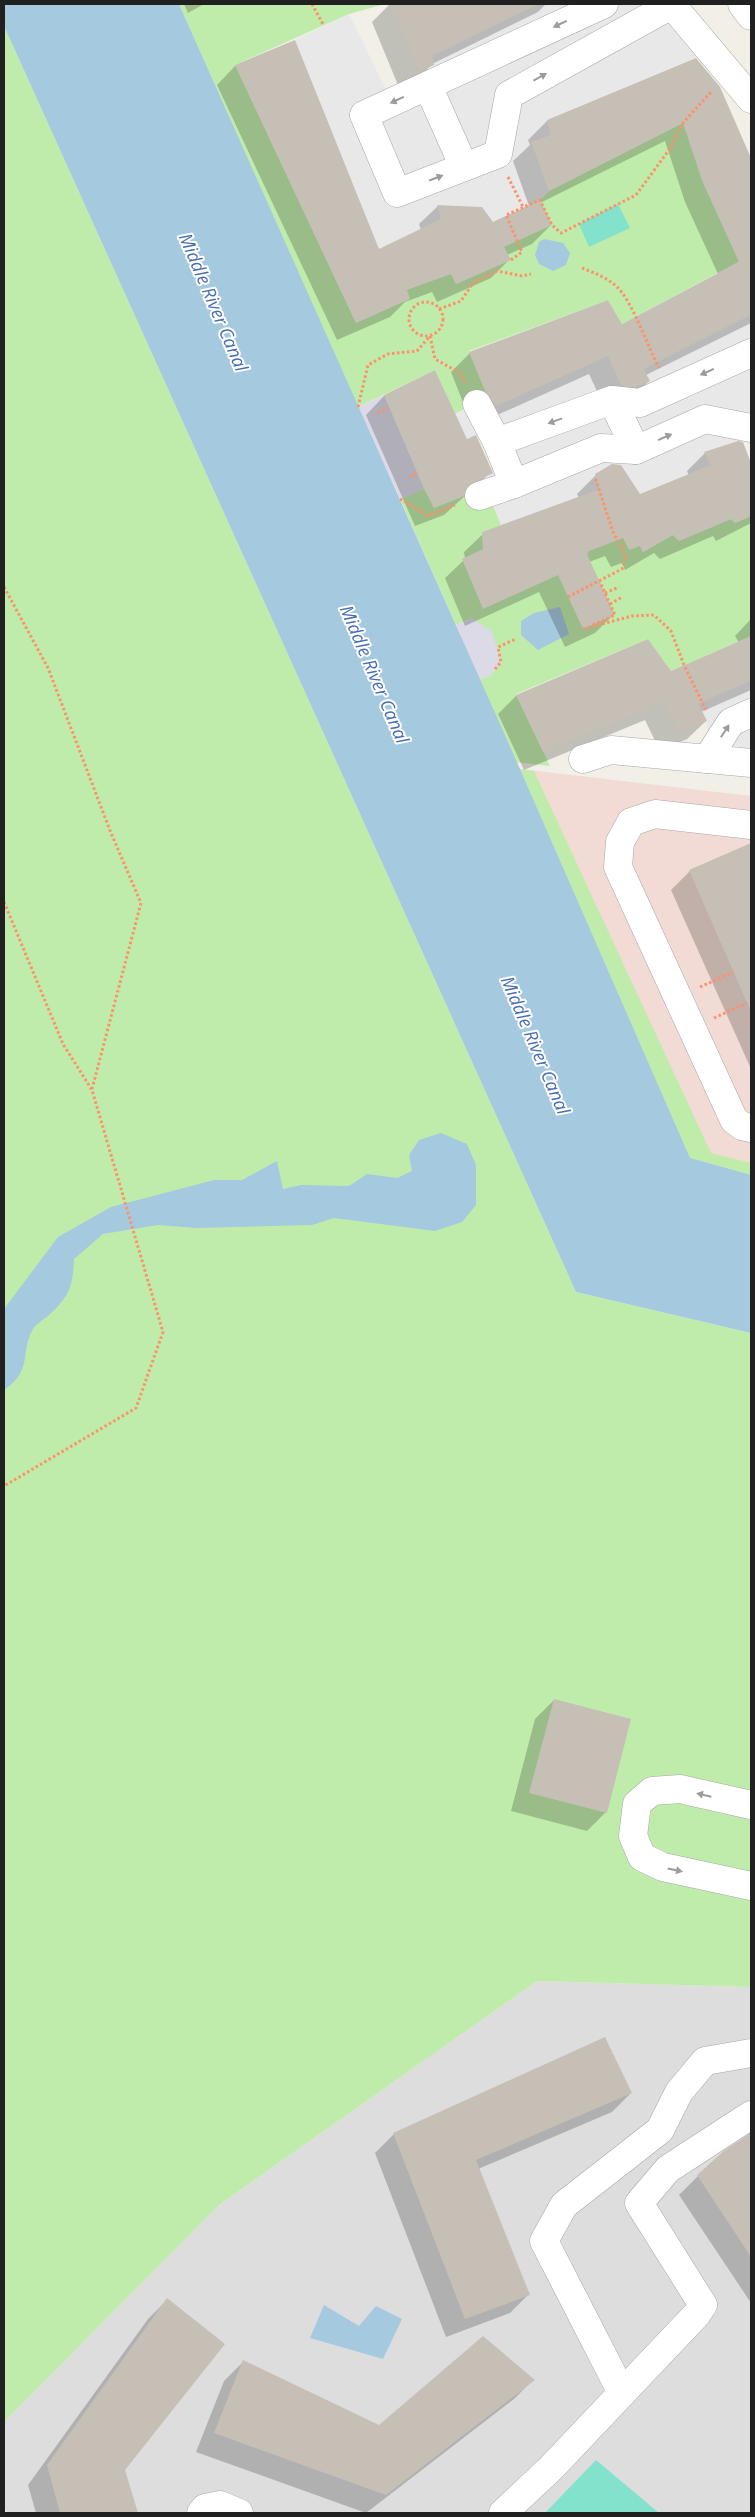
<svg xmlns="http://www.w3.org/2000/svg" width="755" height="2517" viewBox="0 0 755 2517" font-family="'Open Sans',sans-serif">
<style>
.residential{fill:#dedddd}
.commercial{fill:#f2dbd5}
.grass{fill:#c0ecab}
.pitch{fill:#82e2cc}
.parking{fill:#e8e8e8}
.plaza{fill:#dcdae7}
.water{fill:#a5c9df}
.shadow{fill:#0003}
.building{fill:#c6bfb5}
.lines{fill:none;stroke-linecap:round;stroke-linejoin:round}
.minor-casing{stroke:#a7a7a7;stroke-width:29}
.path{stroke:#fe906a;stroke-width:3;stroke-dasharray:2.5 2.5;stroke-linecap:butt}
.minor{stroke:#fff;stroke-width:28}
.oneway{fill:#9b9b9b}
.labels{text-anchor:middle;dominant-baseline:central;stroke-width:4;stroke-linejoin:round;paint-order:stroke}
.water-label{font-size:18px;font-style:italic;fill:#486db3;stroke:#fff}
</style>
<rect width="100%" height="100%" fill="#f1efe6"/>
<!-- residential -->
<polygon class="residential" points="537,1981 751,1987 751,2513 7,2513 4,2506 4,2422 219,2205"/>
<!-- commercial -->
<polygon class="commercial" points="520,769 751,796 751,1175 690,1159"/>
<!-- grass -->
<g class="grass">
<polygon points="179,4 385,4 349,14 235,65 356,323 406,288 431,276 434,280 451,274 456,284 510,260 493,222 540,200 549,191 683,123 725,231 751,249 751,255 622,324 608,300 469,351 488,397 455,414 435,370 358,407"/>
<polygon points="4,26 576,1292 751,1333 751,1987 537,1981 219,2205 4,2422"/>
<polygon points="486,487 501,525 482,532 483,549 584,563 589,551 607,544 605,535 619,529 640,546 643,552 673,535 679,541 731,519 735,523 751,516 751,636 671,671 648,639 516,694 550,766 515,762 479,680 491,675 495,669 472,618 456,625 400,499 424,489 434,508"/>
<polygon points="520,769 534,771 711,1153 751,1163 751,1176 690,1159"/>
</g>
<!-- pitch -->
<g class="pitch">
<polygon points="618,204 630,228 589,247 579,224"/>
<polygon points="596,2460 659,2513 545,2513"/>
</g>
<!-- parking -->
<g class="parking">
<polygon points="538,4 672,4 704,54 547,120 551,135 532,142 549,191 540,199 493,222 482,207 438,205 441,219 380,252 295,40 349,14 387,92 434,68 432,56"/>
<polygon points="751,315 751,445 742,440 705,452 711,465 640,494 618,461 595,474 600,489 501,525 482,477 498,470 483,432 467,439 455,414 488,397 493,407 608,356 624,390 650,381 644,369"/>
<polygon points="751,681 751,763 707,759 707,721 698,704"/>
</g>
<!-- plaza -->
<g class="plaza">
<polygon points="384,395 424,489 400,499 358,407"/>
<polygon points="472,618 492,632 501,662 491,675 479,680 456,625"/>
</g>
<!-- water -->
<g class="water">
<polygon points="4,4 179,4 520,769 690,1158 751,1175 751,1333 576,1292 4,26"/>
<polygon points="544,239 563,243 570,253 566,265 553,271 539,264 535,255 539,242"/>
<polygon points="560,607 569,634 538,650 521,635 521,621 534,613"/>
<path d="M441,1133L467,1144L476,1165V1205L462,1222L435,1231L334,1218L312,1225L196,1228L158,1225L103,1234L74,1259C73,1287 69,1297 48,1316C43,1320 36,1324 33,1329C19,1354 34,1369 4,1390V1309L58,1237L111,1207L214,1180H242L277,1161L283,1189L301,1185L349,1186L367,1174L397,1178L412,1171L409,1155L419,1140Z"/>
<polygon points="324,2305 359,2326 376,2306 402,2319 383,2359 310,2338"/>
</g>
<!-- shadow -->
<g class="shadow">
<polygon points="184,4 204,4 188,13"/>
<polygon points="390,4 546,4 538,12 432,64 414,84 400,90 372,22"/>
<polygon points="294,42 378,251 421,230 419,224 438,206 493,223 529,206 513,161 530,145 528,140 547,121 695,59 719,87 751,161 751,228 745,231 751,245 751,323 646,375 649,381 630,399 603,404 589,374 477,424 466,410 451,372 470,353 621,326 718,274 685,202 665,141 540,203 551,225 532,244 507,255 509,260 491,278 437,302 432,292 405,302 390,317 337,340 217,85 235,66"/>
<polygon points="434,372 466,441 491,472 444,515 415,526 366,415 384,396"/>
<polygon points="742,443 751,468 751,523 716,541 713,536 660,559 654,553 625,570 622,563 611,567 605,556 589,562 613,615 595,633 565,647 539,592 465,626 445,578 465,559 464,552 483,534 579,498 577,494 596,475 639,495 689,476 687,471 705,453"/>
<polygon points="751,619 751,690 701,712 706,721 687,739 660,751 645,720 524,770 498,714 516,696 670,672 739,643 735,636"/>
<polygon points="751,844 751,1069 671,890 690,871"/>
<polygon points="554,1700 606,1812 587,1831 511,1811 535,1719"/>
<polygon points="631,2093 612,2112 478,2169 529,2294 510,2313 446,2337 375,2153 394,2134"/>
<polygon points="751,2131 751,2303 679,2195 698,2176 747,2137"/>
<polygon points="167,2300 124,2470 137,2513 36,2513 28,2485 148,2319"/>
<polygon points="243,2362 379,2426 533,2380 514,2399 366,2513 196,2452 224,2381"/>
</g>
<!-- building -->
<g class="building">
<polygon points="390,4 538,4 432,56 434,65 419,72"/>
<polygon points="295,40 379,249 441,219 437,205 482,207 493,222 540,200 552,225 504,247 511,260 456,284 451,274 407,290 410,299 356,323 235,65"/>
<polygon points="696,58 720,87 751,158 751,314 643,368 650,381 634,387 621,385 608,356 496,406 485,391 469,352 608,300 622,324 739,262 703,183 683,123 549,191 531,142 551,135 547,120"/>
<polygon points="435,370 467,439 476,435 493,473 468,485 464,496 434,508 384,395"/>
<polygon points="738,441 743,442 751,463 751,516 735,523 731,519 679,541 673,535 643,552 640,546 629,550 623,538 586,552 615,615 583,629 558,575 483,609 462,559 483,549 482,532 600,489 595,474 612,464 621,465 640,494 711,465 704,452"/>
<polygon points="751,636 751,680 698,703 707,721 679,733 664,702 543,752 516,695 648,639 671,671"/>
<polygon points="751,843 751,1012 689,870"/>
<polygon points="554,1699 631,1719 607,1813 529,1793"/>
<polygon points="605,2037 632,2093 476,2160 530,2295 465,2319 393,2133"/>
<polygon points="751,2133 751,2257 697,2175 725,2150"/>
<polygon points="167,2298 225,2344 125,2470 138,2513 60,2513 47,2465"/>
<polygon points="483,2336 535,2380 386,2495 214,2433 243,2360 379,2425"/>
</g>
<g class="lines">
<defs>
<g id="minor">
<polyline points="604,4 364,115 397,193 498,154 509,95 673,4"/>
<polyline points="671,4 751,99"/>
<polyline points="742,4 751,16"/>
<polyline points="428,86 464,167"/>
<polyline points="751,353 640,403 612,400 497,442 514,484 601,448 636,450 705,419 751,428"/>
<polyline points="612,400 636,450"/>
<polyline points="477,404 497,442"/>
<polyline points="479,496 514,484"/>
<polyline points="583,759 611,750 751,763"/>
<polyline points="707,759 731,722 751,713"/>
<polyline points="751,825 655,814 631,822 620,842 618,867 734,1120 742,1126 751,1128"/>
<polyline points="751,1805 680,1789 652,1791 637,1804 633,1836 642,1857 663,1867 751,1886"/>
<polyline points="622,2393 544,2241 564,2205 660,2130 679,2092 705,2061 751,2053"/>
<polyline points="201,2513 205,2508 220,2505 239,2513"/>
<polyline points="503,2513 551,2468 697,2314 703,2305 639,2203 668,2169 751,2115"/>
</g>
</defs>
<!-- minor casing -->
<use href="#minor" class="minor-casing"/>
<!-- path -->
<g class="path">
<polyline points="312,4 324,26"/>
<polyline points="508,177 523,207"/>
<polyline points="511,260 522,252 506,215 540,200 552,225 561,233 636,195 669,150 683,123 711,92"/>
<path d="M582,268C594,273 606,277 616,286C632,300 648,347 659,368"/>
<circle cx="426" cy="319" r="17"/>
<polyline points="439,309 461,301 473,283 497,271 522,276 531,274"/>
<polyline points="430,336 435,359 460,373 466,384"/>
<polyline points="358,407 368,365 388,354 417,351 430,336"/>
<polyline points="378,413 388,408"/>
<polyline points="410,477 417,473"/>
<polyline points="400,499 429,516 455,505"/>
<polyline points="4,587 48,668 111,833 141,903 92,1089"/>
<polyline points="605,593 619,587"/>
<polyline points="568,597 622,569 626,556 613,532 595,477"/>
<polyline points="610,604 622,597"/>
<polyline points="593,625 615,615 600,582"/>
<polyline points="583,629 632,616 654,615 671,631 684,665 707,712"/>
<polyline points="495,669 501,662 498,647 516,639"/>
<polyline points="4,902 63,1044 92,1090 163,1332 136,1408 4,1486"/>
<polyline points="700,987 733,972"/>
<polyline points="714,1018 747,1003"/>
</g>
<!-- minor -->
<use href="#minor" class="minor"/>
</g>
<!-- one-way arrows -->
<defs><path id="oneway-solid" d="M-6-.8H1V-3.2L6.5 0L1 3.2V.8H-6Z" transform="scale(1.25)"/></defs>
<g class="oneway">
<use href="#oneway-solid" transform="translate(560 24) rotate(155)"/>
<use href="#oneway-solid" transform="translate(540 77) rotate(-29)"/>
<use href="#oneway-solid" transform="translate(397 100) rotate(155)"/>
<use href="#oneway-solid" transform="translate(436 178) rotate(-21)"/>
<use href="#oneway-solid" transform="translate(707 372) rotate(156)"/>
<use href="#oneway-solid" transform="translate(555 421) rotate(160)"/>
<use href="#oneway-solid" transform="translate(665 437) rotate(-24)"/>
<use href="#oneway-solid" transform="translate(725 731) rotate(-57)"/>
<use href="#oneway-solid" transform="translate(704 1795) rotate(-167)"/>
<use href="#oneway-solid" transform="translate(675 1870) rotate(12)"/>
</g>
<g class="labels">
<!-- water labels -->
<g class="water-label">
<text transform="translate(214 302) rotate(67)">Middle River Canal</text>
<text transform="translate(375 674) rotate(67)">Middle River Canal</text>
<text transform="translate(536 1045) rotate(67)">Middle River Canal</text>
</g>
</g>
<!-- border -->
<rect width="755" height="2517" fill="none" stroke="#202020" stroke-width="10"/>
</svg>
